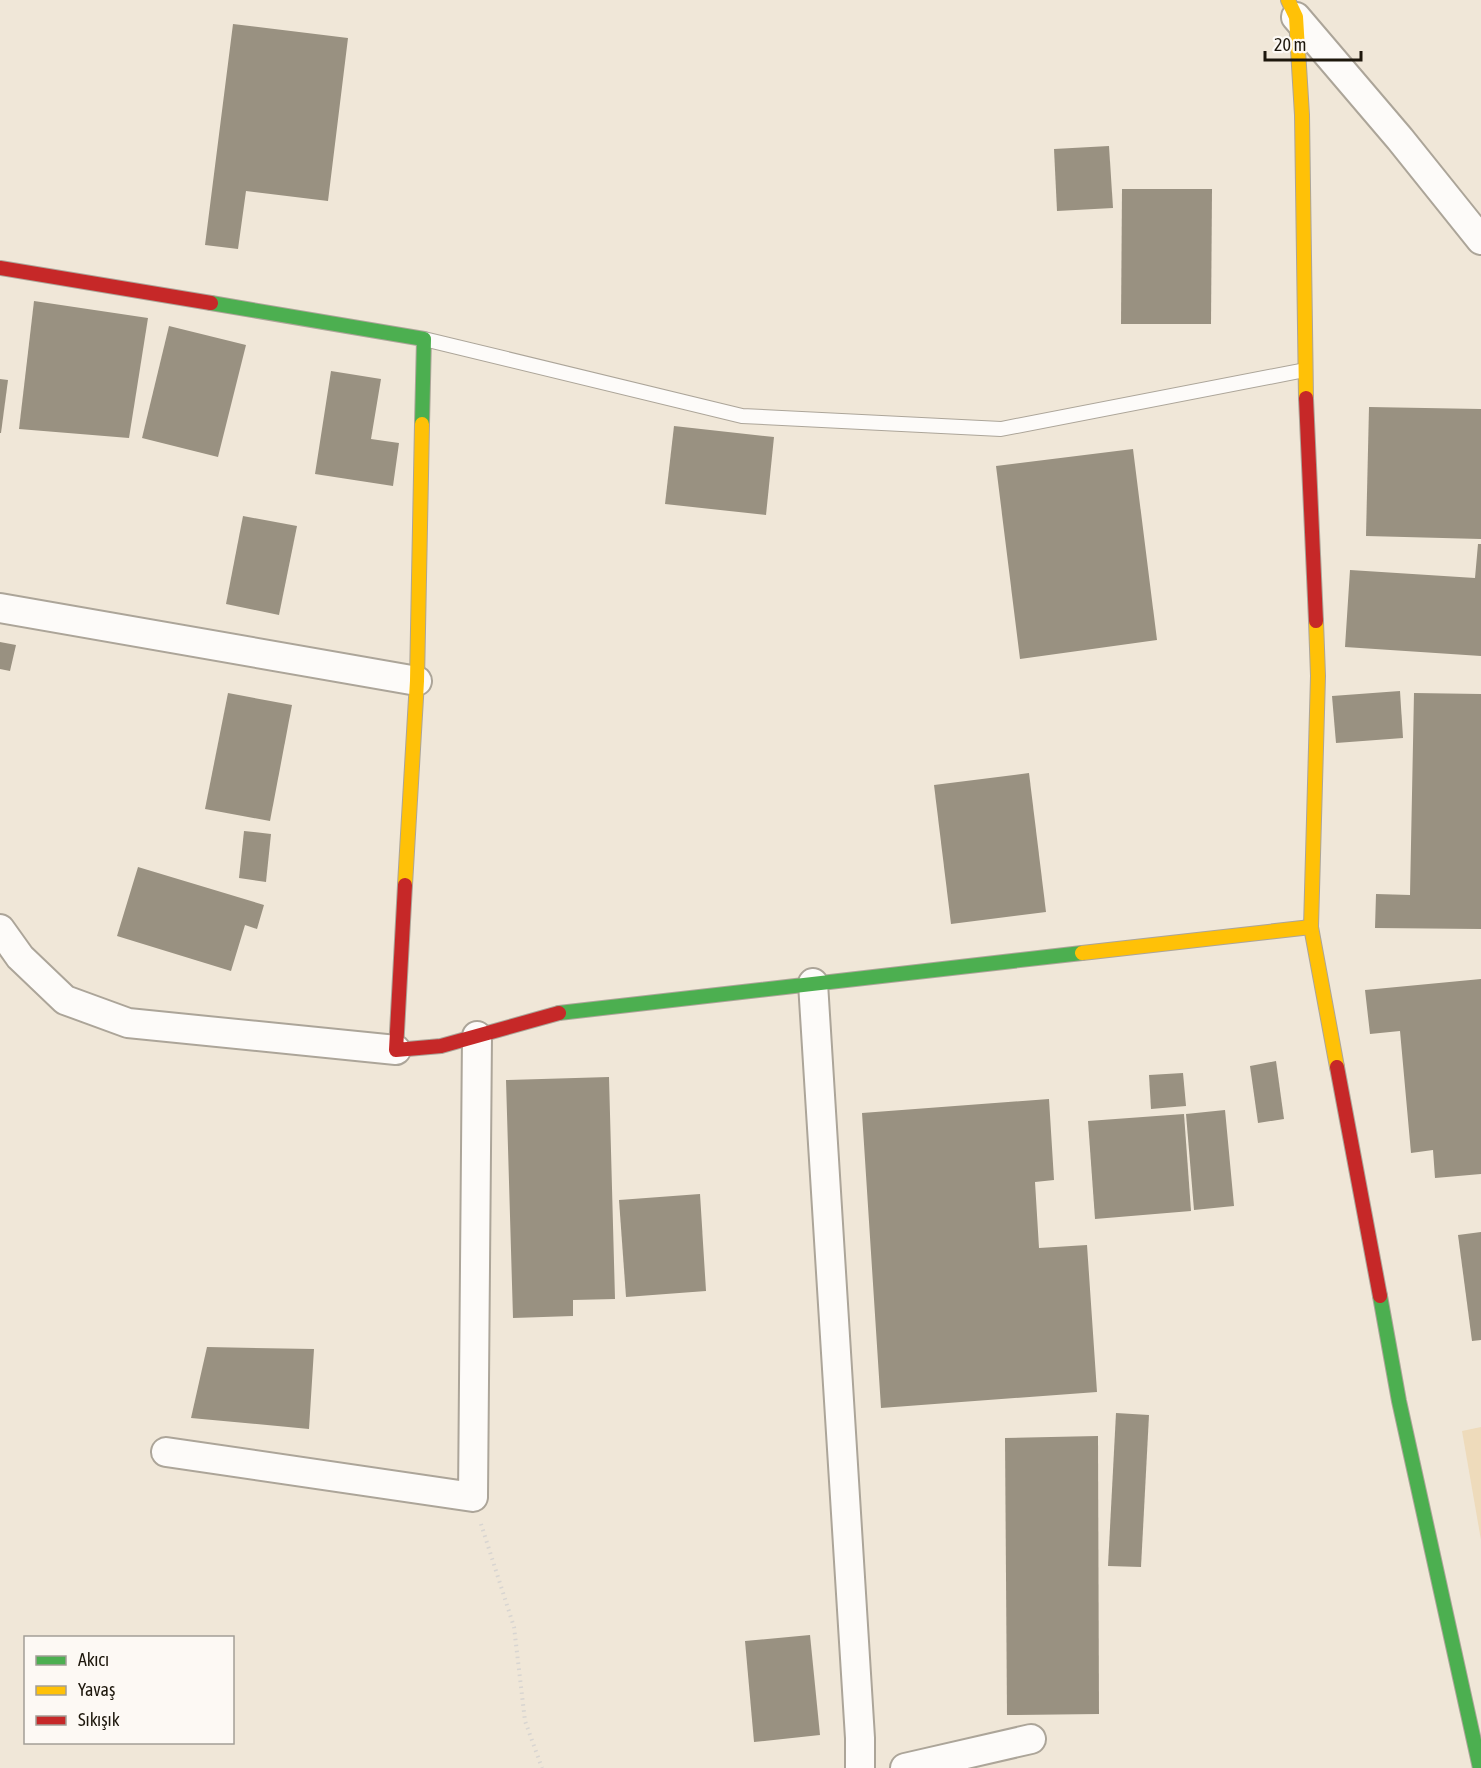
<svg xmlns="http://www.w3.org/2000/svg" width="1481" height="1768" viewBox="0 0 1481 1768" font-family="'Asap Condensed',sans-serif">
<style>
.green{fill:#eedbbb}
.building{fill:#999181}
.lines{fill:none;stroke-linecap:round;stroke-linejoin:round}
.lane-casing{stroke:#aca599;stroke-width:16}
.street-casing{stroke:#aca599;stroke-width:32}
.fast-casing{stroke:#aca599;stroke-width:16}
.slow-casing{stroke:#aca599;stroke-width:16}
.jam-casing{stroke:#aca599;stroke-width:16}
.path{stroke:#d8d5d1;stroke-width:4;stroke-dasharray:1.5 4.5;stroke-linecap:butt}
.lane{stroke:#fdfbf9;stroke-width:14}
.street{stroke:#fdfbf9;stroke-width:28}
.fast{stroke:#4caf50;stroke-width:14}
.slow{stroke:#ffc107;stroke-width:14}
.jam{stroke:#c62828;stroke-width:14}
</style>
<rect width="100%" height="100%" fill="#f0e7d8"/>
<!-- green -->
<polygon class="green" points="1481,1427 1481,1540 1462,1431"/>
<!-- building -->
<g class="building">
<polygon points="233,24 348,38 328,201 246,191 238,249 205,245"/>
<polygon points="1109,146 1113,208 1057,211 1054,149"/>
<polygon points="1122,189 1212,189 1211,324 1121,324"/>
<polygon points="34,301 148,318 129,438 19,429"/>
<polygon points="169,326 246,345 218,457 142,438"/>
<polygon points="331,371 381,379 371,439 399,443 393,486 315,474"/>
<polygon points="0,379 8,380 1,433 0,433"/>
<polygon points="1369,407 1481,409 1481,539 1366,536"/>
<polygon points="674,426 774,437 766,515 665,504"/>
<polygon points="1133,449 1157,640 1020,659 996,466"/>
<polygon points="243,516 297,526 279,615 226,604"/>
<polygon points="1478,544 1481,544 1481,656 1345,647 1350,570 1475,578"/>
<polygon points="0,642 16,645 10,671 0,669"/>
<polygon points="1400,691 1403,738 1336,743 1332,696"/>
<polygon points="228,693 292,705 270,821 205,809"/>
<polygon points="1414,693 1481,694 1481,929 1375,928 1376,894 1410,895"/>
<polygon points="1029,773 1046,912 951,924 934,785"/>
<polygon points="244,831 271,834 266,882 239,878"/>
<polygon points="138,867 264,905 257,929 245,925 231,971 117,936"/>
<polygon points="1481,979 1481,1174 1435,1178 1433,1150 1411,1153 1400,1031 1370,1034 1365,990"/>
<polygon points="1276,1061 1284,1119 1258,1123 1250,1066"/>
<polygon points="1183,1073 1186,1106 1151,1109 1149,1075"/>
<polygon points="609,1077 615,1299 573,1300 573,1316 513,1318 506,1080"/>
<polygon points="1049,1099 1054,1180 1035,1182 1039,1248 1087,1245 1097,1392 881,1408 862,1113"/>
<polygon points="1225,1110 1234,1206 1194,1210 1186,1114"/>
<polygon points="1184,1114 1191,1211 1095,1219 1088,1121"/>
<polygon points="700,1194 706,1291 626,1297 619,1200"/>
<polygon points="1481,1232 1481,1340 1472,1341 1458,1235"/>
<polygon points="207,1347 314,1349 309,1429 191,1418"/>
<polygon points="1116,1413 1149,1415 1141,1567 1108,1566"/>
<polygon points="1098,1436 1099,1714 1007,1715 1005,1438"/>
<polygon points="810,1635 820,1735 754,1742 745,1641"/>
</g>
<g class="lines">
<defs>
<polyline id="lane" points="424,339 742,416 1001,429 1305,370"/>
<g id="street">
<polyline points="1296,17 1400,139 1481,240"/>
<polyline points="0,608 417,681"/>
<polyline points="0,929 20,957 65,1000 128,1023 396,1050"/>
<polyline points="813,983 860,1738 860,1768"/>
<polyline points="166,1452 473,1497 477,1036"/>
<polyline points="905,1768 1031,1739"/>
</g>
<g id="fast">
<polyline points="211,303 424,339 422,424"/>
<polyline points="559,1013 1082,953"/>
<polyline points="1380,1296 1399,1401 1480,1768"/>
</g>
<g id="slow">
<polyline points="1288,0 1296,17 1302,115 1306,398"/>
<polyline points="1316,621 1318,676 1311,927 1337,1067"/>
<polyline points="405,885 417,681 422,424"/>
<polyline points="1082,953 1311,927"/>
</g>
<g id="jam">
<polyline points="0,268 211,303"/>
<polyline points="1306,398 1316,621"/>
<polyline points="405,885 396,1050 441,1046 559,1013"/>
<polyline points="1337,1067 1380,1296"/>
</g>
</defs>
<!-- lane casing -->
<use href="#lane" class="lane-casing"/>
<!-- street casing -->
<use href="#street" class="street-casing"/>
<!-- fast casing -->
<use href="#fast" class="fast-casing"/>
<!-- slow casing -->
<use href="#slow" class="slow-casing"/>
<!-- jam casing -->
<use href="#jam" class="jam-casing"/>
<!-- path -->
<polyline class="path" points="481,1524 514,1627 525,1721 542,1768"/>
<!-- lane -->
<use href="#lane" class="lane"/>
<!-- street -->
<use href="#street" class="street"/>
<!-- fast -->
<use href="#fast" class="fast"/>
<!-- slow -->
<use href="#slow" class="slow"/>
<!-- jam -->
<use href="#jam" class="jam"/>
</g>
<!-- legend -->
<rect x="24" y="1636" width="210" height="108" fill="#fdf9f4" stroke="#a39f97" stroke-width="1.5"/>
<rect x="36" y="1656" width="30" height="9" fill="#4caf50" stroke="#a39f97" stroke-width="1.5"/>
<text x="78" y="1666" font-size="18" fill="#1d170c">Akıcı</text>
<rect x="36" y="1686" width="30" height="9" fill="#ffc107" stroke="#a39f97" stroke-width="1.5"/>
<text x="78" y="1696" font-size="18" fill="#1d170c">Yavaş</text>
<rect x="36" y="1716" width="30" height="9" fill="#c62828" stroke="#a39f97" stroke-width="1.5"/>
<text x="78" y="1726" font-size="18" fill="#1d170c">Sıkışık</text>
<!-- scale -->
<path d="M1265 51v9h96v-9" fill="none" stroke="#1d170c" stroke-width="3"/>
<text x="1274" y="51" font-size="18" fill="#1d170c" stroke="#fdf9f4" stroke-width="4.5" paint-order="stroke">20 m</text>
</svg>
